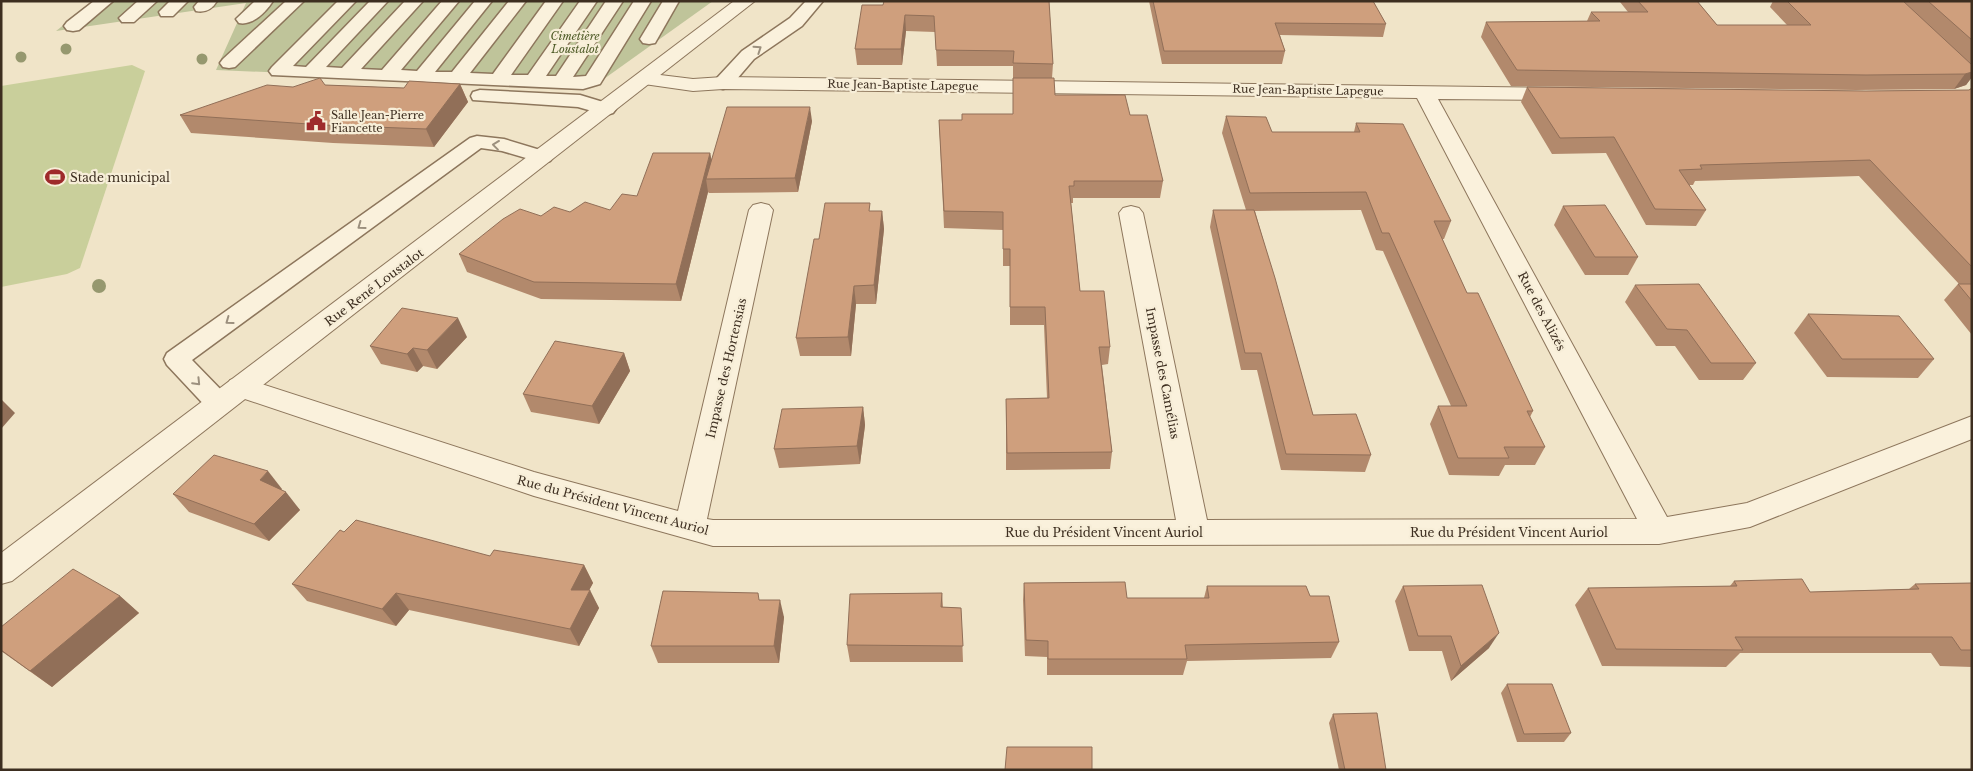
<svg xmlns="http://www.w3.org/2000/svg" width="1973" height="771" viewBox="0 0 1973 771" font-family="'Libre Baskerville',serif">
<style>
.green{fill:#c9cf9b}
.cemetery{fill:#bfc49a}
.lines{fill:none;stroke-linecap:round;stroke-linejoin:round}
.service-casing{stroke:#8d765c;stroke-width:3}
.minor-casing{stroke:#8d765c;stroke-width:2}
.tertiary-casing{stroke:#8d765c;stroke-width:2}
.service{fill:#faf1dc;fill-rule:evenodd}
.minor{fill:#faf1dc;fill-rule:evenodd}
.tertiary{fill:#faf1dc;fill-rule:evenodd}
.tree{fill:#96986f}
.wall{fill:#b2896c}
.shaded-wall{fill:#916f58}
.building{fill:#cf9f7d;stroke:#916f58}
.oneway{stroke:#9c907e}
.labels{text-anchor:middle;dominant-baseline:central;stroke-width:4.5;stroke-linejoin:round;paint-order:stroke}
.far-park-label{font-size:11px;font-style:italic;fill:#4d5a26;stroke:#f7eed8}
.far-street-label{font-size:11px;fill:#3d2e20;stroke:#f7eed8}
.far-poi-label{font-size:11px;fill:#3d2e20;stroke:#f7eed8;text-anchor:start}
.poi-label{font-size:12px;fill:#3d2e20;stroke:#f7eed8;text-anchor:start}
.street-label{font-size:12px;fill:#3d2e20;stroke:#f7eed8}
</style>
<rect width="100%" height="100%" fill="#f0e4c8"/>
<!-- green -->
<polygon class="green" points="132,65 145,71 80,268 67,274 1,287 1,86"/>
<!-- cemetery -->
<polygon class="cemetery" points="94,1 713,1 594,86 216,70 246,3 56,31"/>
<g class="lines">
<defs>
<g id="service">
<polygon points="94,1 113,1 79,30 73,31 67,30 64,26 67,22"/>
<polygon points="138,1 157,1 134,22 122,22 119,18"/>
<polygon points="170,1 188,1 173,16 161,16 159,12"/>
<path d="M199,1H217C212,9 206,13 196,11L194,7Z"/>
<path d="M255,1H273C266,12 252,26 239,23L236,19Z"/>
<polygon points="286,1 304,1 235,67 229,68 223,67 220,63 223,59"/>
<polygon points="338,1 356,1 293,66 306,67 370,1 388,1 326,67 342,68 405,1 423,1 361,69 382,70 442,1 459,1 401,70 417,71 475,1 492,1 435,72 452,72 509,1 526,1 470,73 493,74 546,1 563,1 511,75 528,75 580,1 597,1 546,76 556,76 606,1 623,1 573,77 586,76 634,1 651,1 600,84 583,89 272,75 269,71 272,67"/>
<polygon points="663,1 679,1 655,43 649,44 643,43 640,39"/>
<polygon points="806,1 823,1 802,26 754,59 730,87 723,89 716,87 714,83 716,79 742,51 790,18"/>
<polygon points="480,90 580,95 613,105 616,109 613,113 606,115 578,107 473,100 471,96 473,92"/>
<polygon points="477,136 504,139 550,153 553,157 550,161 543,163 502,151 481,148 192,360 228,397 232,404 228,411 219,413 210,411 167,365 164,359 167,353 470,138"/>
</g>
<polygon id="minor" points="644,73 693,79 723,77 1561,88 1568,90 1571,94 1568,98 1561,100 1438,99 1667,517 1747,503 1972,416 1972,439 1750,527 1659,544 713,546 534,496 230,394 226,387 230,380 240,377 534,472 678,511 749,210 753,205 761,203 769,205 773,210 707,519 713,520 1176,520 1119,213 1123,208 1131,206 1139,208 1143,213 1207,520 1637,519 1417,98 723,89 693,91 637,83 634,79 637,75"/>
<polygon id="tertiary" points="734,1 755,1 12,581 1,584 1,553"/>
</defs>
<!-- service casing -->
<use href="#service" class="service-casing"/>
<!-- minor casing -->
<use href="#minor" class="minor-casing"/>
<!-- tertiary casing -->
<use href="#tertiary" class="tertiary-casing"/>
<!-- service -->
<use href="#service" class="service"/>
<!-- minor -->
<use href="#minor" class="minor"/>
<!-- tertiary -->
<use href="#tertiary" class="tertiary"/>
</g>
<!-- trees -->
<g class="tree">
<circle cx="66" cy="49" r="5.5"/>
<circle cx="21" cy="57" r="5.5"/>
<circle cx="202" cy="59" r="5.5"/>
<circle cx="99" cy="286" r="7"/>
</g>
<!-- wall -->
<g class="wall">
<polygon points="1049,1 1053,64 1052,78 1055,95 1130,115 1163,181 1160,198 1073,198 1073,203 1071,203 1080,291 1110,347 1108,364 1102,365 1112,452 1110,469 1006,470 1006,399 1047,398 1044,325 1010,325 1010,266 1003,266 1003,230 944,228 939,120 962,120 1013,114 1013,66 937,66 935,32 906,31 902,65 857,65 855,49 883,5"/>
<polygon points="1149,1 1373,1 1386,24 1383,37 1280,35 1285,51 1282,64 1162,64"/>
<polygon points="1620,1 1697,1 1717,25 1787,25 1770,7 1773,1 1972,1 1972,77 1966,85 1954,89 1856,90 1511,86 1481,37 1486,22 1587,21 1591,12 1628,12 1620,2"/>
<polygon points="460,84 468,102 434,147 333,143 191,133 180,115 293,87 325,85 404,88"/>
<polygon points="1527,87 1866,91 1969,90 1972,88 1972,335 1944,300 1958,284 1959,284 1859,176 1695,181 1693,185 1689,185 1706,210 1696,226 1646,225 1606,153 1552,154 1521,102"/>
<polygon points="1226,116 1272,132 1354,132 1356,123 1451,221 1444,239 1442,239 1467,293 1533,411 1530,417 1545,447 1535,465 1505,465 1499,476 1449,475 1430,424 1438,406 1451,406 1383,251 1376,250 1361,210 1255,211 1313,415 1371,455 1365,472 1281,470 1257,370 1241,370 1210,227 1213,210 1246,210 1222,133"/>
<polygon points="812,121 798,192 709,193 708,192 681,301 541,299 467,272 459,254 541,216 570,212 610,210 637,196 710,153 711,159"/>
<polygon points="1563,206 1638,257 1628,275 1585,275 1554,225"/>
<polygon points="871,211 882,211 884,229 876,304 856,304 851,356 800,356 796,338 819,239"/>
<polygon points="1635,285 1756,363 1743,380 1699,380 1675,346 1656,346 1625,302"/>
<polygon points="1808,314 1934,359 1918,378 1827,377 1794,333"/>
<polygon points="467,337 437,369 423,366 417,372 381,364 370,346"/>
<polygon points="624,353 630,371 599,424 531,412 523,394"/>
<polygon points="863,407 865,425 860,464 779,468 774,449"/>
<polygon points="282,489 281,490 300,510 269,541 189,512 173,494"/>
<polygon points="344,532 490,556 584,565 593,583 589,590 599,608 579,646 409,610 396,626 307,601 292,584"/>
<polygon points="1734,581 1810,592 1909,589 1915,584 1972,583 1972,667 1940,666 1931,653 1740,653 1726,667 1602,666 1575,605 1588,588 1730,586"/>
<polygon points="1024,583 1127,598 1204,598 1207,586 1310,596 1339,642 1331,658 1187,661 1183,675 1047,675 1047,657 1025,656 1023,600"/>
<polygon points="1403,586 1489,648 1451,681 1442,651 1409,651 1395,601"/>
<polygon points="942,593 943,607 961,608 963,662 850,662 847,645"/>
<polygon points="120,596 139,613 52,687 1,651 1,627"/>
<polygon points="761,600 784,617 779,663 658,663 651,646"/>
<polygon points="1507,684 1571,733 1564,742 1517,742 1501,693"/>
<polygon points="1333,714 1386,770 1339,770 1329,723"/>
</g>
<!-- shaded-wall -->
<g class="shaded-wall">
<polygon points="905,15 906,31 902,65 901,49"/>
<polygon points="1972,72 1972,77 1966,85 1954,89 1965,74"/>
<polygon points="460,84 468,102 434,147 426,129"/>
<polygon points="810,107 812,121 798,192 795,178"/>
<polygon points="710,153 714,170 706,179 708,192 681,301 676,284"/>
<polygon points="882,211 884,229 876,304 874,285"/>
<polygon points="854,286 856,304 851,356 848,337"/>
<polygon points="458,318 467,337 437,369 427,350"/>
<polygon points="413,348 423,366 417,372 407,354"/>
<polygon points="624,353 630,371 599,424 592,406"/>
<polygon points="1,399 15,413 1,429"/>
<polygon points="863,407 865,425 860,464 857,446"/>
<polygon points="268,471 282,489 274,498 260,480"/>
<polygon points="286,492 300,510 269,541 254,524"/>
<polygon points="584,565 593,583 580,607 571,590"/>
<polygon points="590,590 599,608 579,646 570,629"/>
<polygon points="396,593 409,610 396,626 382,609"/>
<polygon points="120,596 139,613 52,687 30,671"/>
<polygon points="780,600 784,617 779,663 774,646"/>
<polygon points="1499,633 1489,648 1451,681 1461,666"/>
</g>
<!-- building -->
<g class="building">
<polygon points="884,1 1049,1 1053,64 1013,63 1014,51 936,50 934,16 905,15 901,49 855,49 862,5 883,5"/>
<polygon points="1153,1 1373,1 1386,24 1275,23 1285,51 1164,51"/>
<polygon points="1638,1 1697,1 1717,25 1811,25 1787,1 1903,1 1972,65 1972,72 1965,74 1866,75 1517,70 1486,22 1600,21 1591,12 1648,12"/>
<polygon points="1928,1 1972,1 1972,40"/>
<polygon points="320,78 325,85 404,88 409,81 460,84 426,129 323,125 180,115 267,85 293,87"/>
<polygon points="1013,78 1054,78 1055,95 1125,95 1130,115 1147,115 1163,181 1074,181 1074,186 1069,186 1080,291 1104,291 1110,347 1099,347 1112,452 1007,453 1006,399 1049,398 1045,307 1010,307 1010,249 1003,249 1003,212 944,211 939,120 962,120 962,114 1013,114"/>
<polygon points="1527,87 1866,91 1969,90 1972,88 1972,267 1870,160 1700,165 1702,169 1679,170 1706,210 1655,209 1614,137 1560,138"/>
<polygon points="727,107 810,107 795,178 706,179"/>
<polygon points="1226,116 1266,117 1272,132 1360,132 1356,123 1403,124 1451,221 1434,221 1467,293 1478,293 1533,411 1527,411 1545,447 1504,447 1509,458 1458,458 1438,406 1467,406 1389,233 1382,233 1366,192 1250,193"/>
<polygon points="653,153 710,153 676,284 534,282 459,254 503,219 520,209 541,216 554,207 570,212 585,202 610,210 622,194 637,196"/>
<polygon points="825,203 870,203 869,211 882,211 874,285 854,286 848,337 796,338 814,239 819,239"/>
<polygon points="1605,205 1638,257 1595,257 1563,206"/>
<polygon points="1213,210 1254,210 1275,278 1313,415 1356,414 1371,455 1286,454 1261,353 1245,353"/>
<polygon points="1699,284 1756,363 1711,363 1687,330 1667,329 1635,285"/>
<polygon points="1958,284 1972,284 1972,301"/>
<polygon points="402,308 458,318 427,350 413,348 407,354 370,346"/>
<polygon points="1808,314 1899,316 1934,359 1842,359"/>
<polygon points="555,341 624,353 592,406 523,394"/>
<polygon points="863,407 857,446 774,449 782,409"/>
<polygon points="214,455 268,471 260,480 286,492 254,524 173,494"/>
<polygon points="356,520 490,556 494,550 584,565 571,590 590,590 570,629 396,593 382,609 292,584 340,530 344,532"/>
<polygon points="73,569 120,596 30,671 1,650 1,627"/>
<polygon points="1802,579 1810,592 1919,589 1915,584 1972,583 1972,650 1961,650 1952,637 1735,637 1743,650 1616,649 1588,588 1737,586 1734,581"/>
<polygon points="1125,582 1127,598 1209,598 1207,586 1306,586 1310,596 1329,596 1339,642 1185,645 1187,659 1048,659 1048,641 1026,640 1024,583"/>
<polygon points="1482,585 1499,633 1461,666 1451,636 1418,636 1403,586"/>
<polygon points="663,591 758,593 759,600 780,600 774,646 651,646"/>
<polygon points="942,593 941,607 961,608 963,646 847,645 850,594"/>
<polygon points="1507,684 1552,684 1571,733 1524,734"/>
<polygon points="1377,713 1386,770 1345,770 1333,714"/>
<polygon points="1007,747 1092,747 1092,770 1005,770"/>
</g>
<!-- one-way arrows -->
<defs><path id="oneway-chevron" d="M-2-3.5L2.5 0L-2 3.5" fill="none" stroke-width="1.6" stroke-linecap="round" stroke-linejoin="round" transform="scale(1.25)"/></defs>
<g class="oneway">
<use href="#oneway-chevron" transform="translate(758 49) rotate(-34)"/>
<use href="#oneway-chevron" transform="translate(496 145) rotate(-173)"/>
<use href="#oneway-chevron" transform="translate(361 226) rotate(144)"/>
<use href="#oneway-chevron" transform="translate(229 321) rotate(144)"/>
<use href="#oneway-chevron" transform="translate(197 382) rotate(46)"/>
</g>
<!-- icons -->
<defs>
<symbol id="civic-bare" viewBox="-9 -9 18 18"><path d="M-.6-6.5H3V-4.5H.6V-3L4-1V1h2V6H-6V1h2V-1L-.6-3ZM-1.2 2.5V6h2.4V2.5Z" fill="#9e2a2b" stroke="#f7eed8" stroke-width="2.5" paint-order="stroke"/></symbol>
<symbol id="stadium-bare" viewBox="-9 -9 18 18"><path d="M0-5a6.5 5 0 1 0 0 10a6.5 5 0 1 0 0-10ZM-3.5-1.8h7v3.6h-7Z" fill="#9e2a2b" stroke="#f7eed8" stroke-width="2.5" paint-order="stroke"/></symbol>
</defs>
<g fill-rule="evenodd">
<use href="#civic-bare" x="302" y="107" width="28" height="28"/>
<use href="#stadium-bare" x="41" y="163" width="28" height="28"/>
</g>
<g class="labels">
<!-- far-park labels -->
<g class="far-park-label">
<text x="575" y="36">Cimetière<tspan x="575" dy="13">Loustalot</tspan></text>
</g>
<!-- far-street labels -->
<g class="far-street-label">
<text transform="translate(903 85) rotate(1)">Rue Jean-Baptiste Lapegue</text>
<text transform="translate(1308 90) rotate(1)">Rue Jean-Baptiste Lapegue</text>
</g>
<!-- far-poi labels -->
<g class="far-poi-label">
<text x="331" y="115">Salle Jean-Pierre<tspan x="331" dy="13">Fiancette</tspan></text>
</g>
<!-- poi labels -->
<g class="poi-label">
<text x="70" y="177">Stade municipal</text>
</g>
<!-- street labels -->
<g class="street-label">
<text transform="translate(374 287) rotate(-37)">Rue René Loustalot</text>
<text transform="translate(1542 311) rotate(62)">Rue des Alizés</text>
<text transform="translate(726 368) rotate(-77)">Impasse des Hortensias</text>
<text transform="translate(1163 373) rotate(79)">Impasse des Camélias</text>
<text transform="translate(613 505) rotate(15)">Rue du Président Vincent Auriol</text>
<text x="1104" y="532">Rue du Président Vincent Auriol</text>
<text x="1509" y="532">Rue du Président Vincent Auriol</text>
</g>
</g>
<!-- border -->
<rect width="1973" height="771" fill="none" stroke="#3d2e20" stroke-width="5"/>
</svg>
